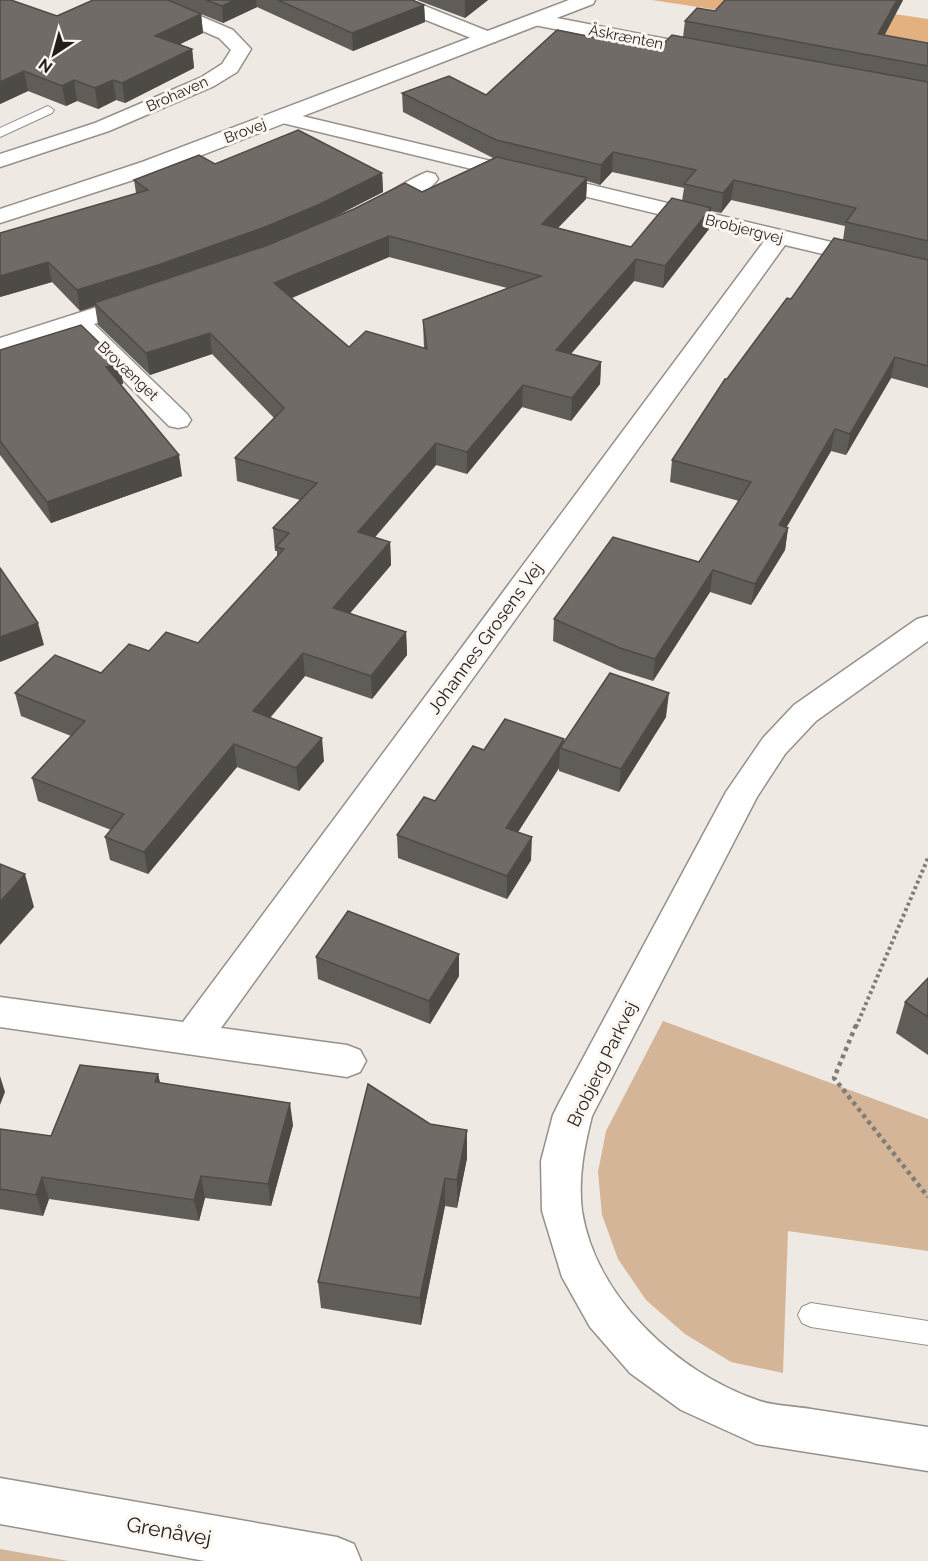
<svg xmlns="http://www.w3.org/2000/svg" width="928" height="1561" viewBox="0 0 928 1561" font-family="Raleway,sans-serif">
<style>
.green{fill:#d4b597}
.water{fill:#e3b07f}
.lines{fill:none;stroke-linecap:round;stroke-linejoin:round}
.lane-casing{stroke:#96908b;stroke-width:2}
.street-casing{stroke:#96908b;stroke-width:3}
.secondary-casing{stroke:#96908b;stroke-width:3}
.path-far1{stroke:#807c78;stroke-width:4;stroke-dasharray:3 3;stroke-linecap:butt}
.path{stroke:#807c78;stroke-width:4.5;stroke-dasharray:4 4;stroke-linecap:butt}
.lane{fill:#fff;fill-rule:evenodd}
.street{fill:#fff;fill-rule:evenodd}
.secondary{fill:#fff;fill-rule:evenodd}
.wall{fill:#605c58;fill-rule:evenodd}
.shaded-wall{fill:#4e4b47}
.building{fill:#706b66;stroke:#4e4b47;stroke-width:1.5;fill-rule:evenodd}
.labels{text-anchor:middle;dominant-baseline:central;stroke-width:6;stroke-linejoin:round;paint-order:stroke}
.far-street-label{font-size:15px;fill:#211f1d;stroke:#fcf6f1}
.street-label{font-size:18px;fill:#211f1d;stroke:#fcf6f1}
.near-street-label{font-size:21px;fill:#211f1d;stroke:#fcf6f1}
</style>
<rect width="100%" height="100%" fill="#efe9e3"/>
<!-- green -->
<g class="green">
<polygon points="663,1021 928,1119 928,1251 788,1231 783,1373 731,1362 685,1334 646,1300 618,1259 602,1215 598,1172 606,1131"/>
<polygon points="0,1549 69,1561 0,1561"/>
</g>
<!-- water -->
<polygon class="water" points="652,0 800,0 928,19 928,42"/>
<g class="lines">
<defs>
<g id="lane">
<polygon points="48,106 54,110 52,113 0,137 0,128"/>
<polygon points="811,1303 928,1321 928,1345 811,1327 802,1323 798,1315 802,1307"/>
</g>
<g id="street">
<polygon points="138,0 163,0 233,30 251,49 237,72 214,86 109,131 0,167 0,154 95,123 200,78 222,64 231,50 219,38 140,4"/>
<polygon points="384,0 410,0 495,34 498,38 495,42 481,42 386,4"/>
<polygon points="536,14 708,47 715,49 718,53 715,57 708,59 529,24 526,20 529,16"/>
<polygon points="281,111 928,265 928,279 785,245 221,1028 347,1045 360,1050 366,1061 360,1072 347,1077 0,1027 0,997 183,1022 765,240 274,121 271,117 274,113"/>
<path d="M427,172L435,174L438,179C428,194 386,218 368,214L365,209C369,203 419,174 427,172Z"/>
<polygon points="138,294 147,296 150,301 147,306 94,324 187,414 191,420 187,426 178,428 169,426 73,330 0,354 0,338"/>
<path d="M928,616V641L816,721L785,754L757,797L592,1116C584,1148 578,1178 582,1211C596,1298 677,1372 757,1400C773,1406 794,1406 811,1409C850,1415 889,1421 928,1427V1471L756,1444L681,1410L630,1373L590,1327L562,1277L542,1211L541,1161L553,1115L559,1103L726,792L763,738L794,705L917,619Z"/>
</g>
<g id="secondary">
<polygon points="569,0 595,0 593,4 158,172 0,223 0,209 142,162"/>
<polygon points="0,1478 337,1537 354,1544 361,1561 205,1561 0,1524"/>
</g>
</defs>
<!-- lane casing -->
<use href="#lane" class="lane-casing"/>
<!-- street casing -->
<use href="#street" class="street-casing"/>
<!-- secondary casing -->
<use href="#secondary" class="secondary-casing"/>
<!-- path-far1 -->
<polyline class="path-far1" points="856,1027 928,858"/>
<!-- path -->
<polyline class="path" points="856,1025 834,1078 928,1197"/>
<!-- lane -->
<use href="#lane" class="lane"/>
<!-- street -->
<use href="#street" class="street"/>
<!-- secondary -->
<use href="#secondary" class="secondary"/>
</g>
<!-- wall -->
<g class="wall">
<polygon points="0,0 57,16 93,0 412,0 424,5 425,22 353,51 257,7 223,23 201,14 203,33 180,44 192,49 194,68 125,103 116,100 98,109 77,101 66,106 28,91 0,104"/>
<polygon points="417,0 488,0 465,18"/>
<path d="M725,0H903L884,36L928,43V388L891,378L846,455L831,451L786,528H788L785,550L751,605L710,592L653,681L618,670L553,641L554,619L699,562L739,501L670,482L672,460L727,379L791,299L843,240L845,226L731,200L721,213L711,211L709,229L663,288L634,281L571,354L601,362L600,384L571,421L522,407L467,474L436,465L375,537L390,542L391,565L350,613L406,632L407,655L372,699L305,676L270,718L324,761L299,791L237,767L148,874L110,860L105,837L111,830L38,801L32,778L71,736L21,716L15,693L101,673L149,651L198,643L277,557V551H275L273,528L300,500L237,481L235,458L274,418L212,354L150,375L98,325L95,306L80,311L52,282L0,297L136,193L134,180L215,164L382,173L383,192L329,219L422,192L493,158L403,112L402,93L486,95L657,50L683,37L685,21L715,11ZM612,172L684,188L682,201L631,247L558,228L586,199L587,181L600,185ZM389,257L507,288L423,320L424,349L349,347L292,298Z"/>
<polygon points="0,350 120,363 123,384 121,384 182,476 51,523 0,455"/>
<polygon points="666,717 619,792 559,771 559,768 518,832 531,860 507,899 398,858 397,835 435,801 484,750 564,742"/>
<polygon points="316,957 459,976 430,1024 318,979"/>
<polygon points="928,978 928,1055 896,1033 905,1002"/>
<polygon points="158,1074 160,1083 293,1125 271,1206 205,1198 199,1221 49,1199 43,1216 0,1209 0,1129 51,1136"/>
<polygon points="430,1124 467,1130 467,1158 457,1208 445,1206 421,1325 321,1308 318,1282"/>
</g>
<!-- shaded-wall -->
<g class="shaded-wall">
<polygon points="235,0 256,0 257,7 223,23 222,6"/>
<polygon points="465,0 488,0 465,18"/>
<polygon points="897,0 903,0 875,53 878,34"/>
<polygon points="424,5 425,22 353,51 352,33"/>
<polygon points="201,14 203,33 158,55 155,36"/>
<polygon points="192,49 194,68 125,103 122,83"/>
<polygon points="24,71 28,91 0,104 0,82"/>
<polygon points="74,80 77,101 66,106 62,86"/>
<polygon points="113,80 116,100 98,109 95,88"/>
<polygon points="613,152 612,172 600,185 601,165"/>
<polygon points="382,173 383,192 319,225 267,247 94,303 95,306 80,311 77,290"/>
<polygon points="587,178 586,199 541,245 542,224"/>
<polygon points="734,180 731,200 721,213 723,193"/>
<polygon points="711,208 709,229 663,288 665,266"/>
<polygon points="389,236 389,257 276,304 274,283"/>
<polygon points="636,259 634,281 555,372 556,350"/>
<polygon points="48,262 52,282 0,297 0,276"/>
<polygon points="210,333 212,354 150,375 146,353"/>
<polygon points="895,357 891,378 846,455 850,434"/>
<polygon points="601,362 600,384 571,421 572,398"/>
<polygon points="120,363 123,384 110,388 106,367"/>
<polygon points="523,385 522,407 467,474 467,452"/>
<polygon points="835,429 831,451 775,547 779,525"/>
<polygon points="436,443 436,465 360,555 358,532"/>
<polygon points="179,455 182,476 51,523 47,502"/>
<polygon points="788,528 785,550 751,605 755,584"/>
<polygon points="390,542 391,565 335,631 333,608"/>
<polygon points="713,570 710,592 653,681 655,659"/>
<polygon points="38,623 44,645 0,662 0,637"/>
<polygon points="406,632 407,655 372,699 371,676"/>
<polygon points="303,653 305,676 256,734 253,711"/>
<polygon points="669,693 666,717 619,792 621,769"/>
<polygon points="322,738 324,761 299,791 296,768"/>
<polygon points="564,739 563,749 560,748 559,768 506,851 506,828"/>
<polygon points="234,744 237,767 148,874 144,852"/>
<polygon points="532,837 531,860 507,899 507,876"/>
<polygon points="25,874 34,907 0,945 0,902"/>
<polygon points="459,954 459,976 430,1024 429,1001"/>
<polygon points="158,1074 163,1096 155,1082"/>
<polygon points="0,1076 5,1092 0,1105"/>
<polygon points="290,1103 293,1125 271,1206 268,1184"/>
<polygon points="467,1130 467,1158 457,1208 457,1180"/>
<polygon points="201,1176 205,1198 199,1221 194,1200"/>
<polygon points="42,1177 49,1199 43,1216 36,1195"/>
<polygon points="445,1178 445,1206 421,1325 420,1298"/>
</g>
<!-- building -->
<g class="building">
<polygon points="0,0 11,0 57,16 93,0 168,0 201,14 155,36 192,49 122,83 113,80 95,88 74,80 62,86 24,71 0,82"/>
<polygon points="206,0 235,0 222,6"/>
<polygon points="278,0 412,0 424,5 352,33"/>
<polygon points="725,0 897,0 878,34 928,43 928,66 685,21 697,8 715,11"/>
<polygon points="557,30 657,50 672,35 928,82 928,241 846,222 856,208 734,180 723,193 684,184 696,170 613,152 601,165 496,140 402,93 449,76 486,95"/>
<polygon points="298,130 382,173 318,205 265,227 158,265 77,290 48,262 0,276 0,233 148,190 134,180 199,155 215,164"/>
<path d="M497,157L587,178L542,224L631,247L672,198L711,208L665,266L636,259L556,350L601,362L572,398L523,385L467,452L436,443L358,532L390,542L333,608L406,632L371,676L303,653L253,711L322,738L296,768L234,744L144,852L105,837L124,814L32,778L85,721L15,693L55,655L101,673L129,644L149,651L166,632L198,643L284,549L276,547L289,533L273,528L317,483L235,458L284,408L210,333L146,353L94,303L268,245L354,209L405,183L422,192ZM389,236L541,276L423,320L427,349L366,331L349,347L274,283Z"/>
<polygon points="834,238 928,260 928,366 895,357 850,434 835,429 779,525 788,528 755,584 713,570 655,659 620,648 554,619 613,537 699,562 751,482 672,460 725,379 727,379 787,298 791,299"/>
<polygon points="81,325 120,363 106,367 179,455 47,502 0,441 0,350"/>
<polygon points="0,568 38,623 0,637"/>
<polygon points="610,673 669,693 621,769 560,748"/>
<polygon points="505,719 564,739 506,828 532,837 507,876 397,835 424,797 435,801 473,746 484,750"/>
<polygon points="0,864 25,874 0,902"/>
<polygon points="348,911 459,954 429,1001 316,957"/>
<polygon points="928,978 928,1017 905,1002"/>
<polygon points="80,1065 158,1074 155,1082 290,1103 268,1184 201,1176 194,1200 42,1177 36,1195 0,1189 0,1129 51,1136"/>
<polygon points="368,1084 430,1124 467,1130 457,1180 445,1178 420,1298 318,1282"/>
</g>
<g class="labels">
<!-- far-street labels -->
<g class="far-street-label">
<text transform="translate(626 37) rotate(11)">Åskrænten</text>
<text transform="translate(177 94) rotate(-24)">Brohaven</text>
<text transform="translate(245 131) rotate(-21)">Brovej</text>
<text transform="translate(744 229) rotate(14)">Brobjergvej</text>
<text transform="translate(128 371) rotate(44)">Brovænget</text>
</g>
<!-- street labels -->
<g class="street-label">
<text transform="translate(485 638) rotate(-54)">Johannes Grosens Vej</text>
<text transform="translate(602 1064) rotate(-64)">Brobjerg Parkvej</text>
</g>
<!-- near-street labels -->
<g class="near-street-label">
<text transform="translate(169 1531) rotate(10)">Grenåvej</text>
</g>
</g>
<!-- north arrow -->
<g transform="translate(54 54) rotate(216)" stroke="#fcf6f1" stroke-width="4.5" paint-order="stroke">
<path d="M0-4.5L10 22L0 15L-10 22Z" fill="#211f1d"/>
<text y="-9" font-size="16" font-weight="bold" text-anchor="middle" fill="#211f1d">N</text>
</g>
</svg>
